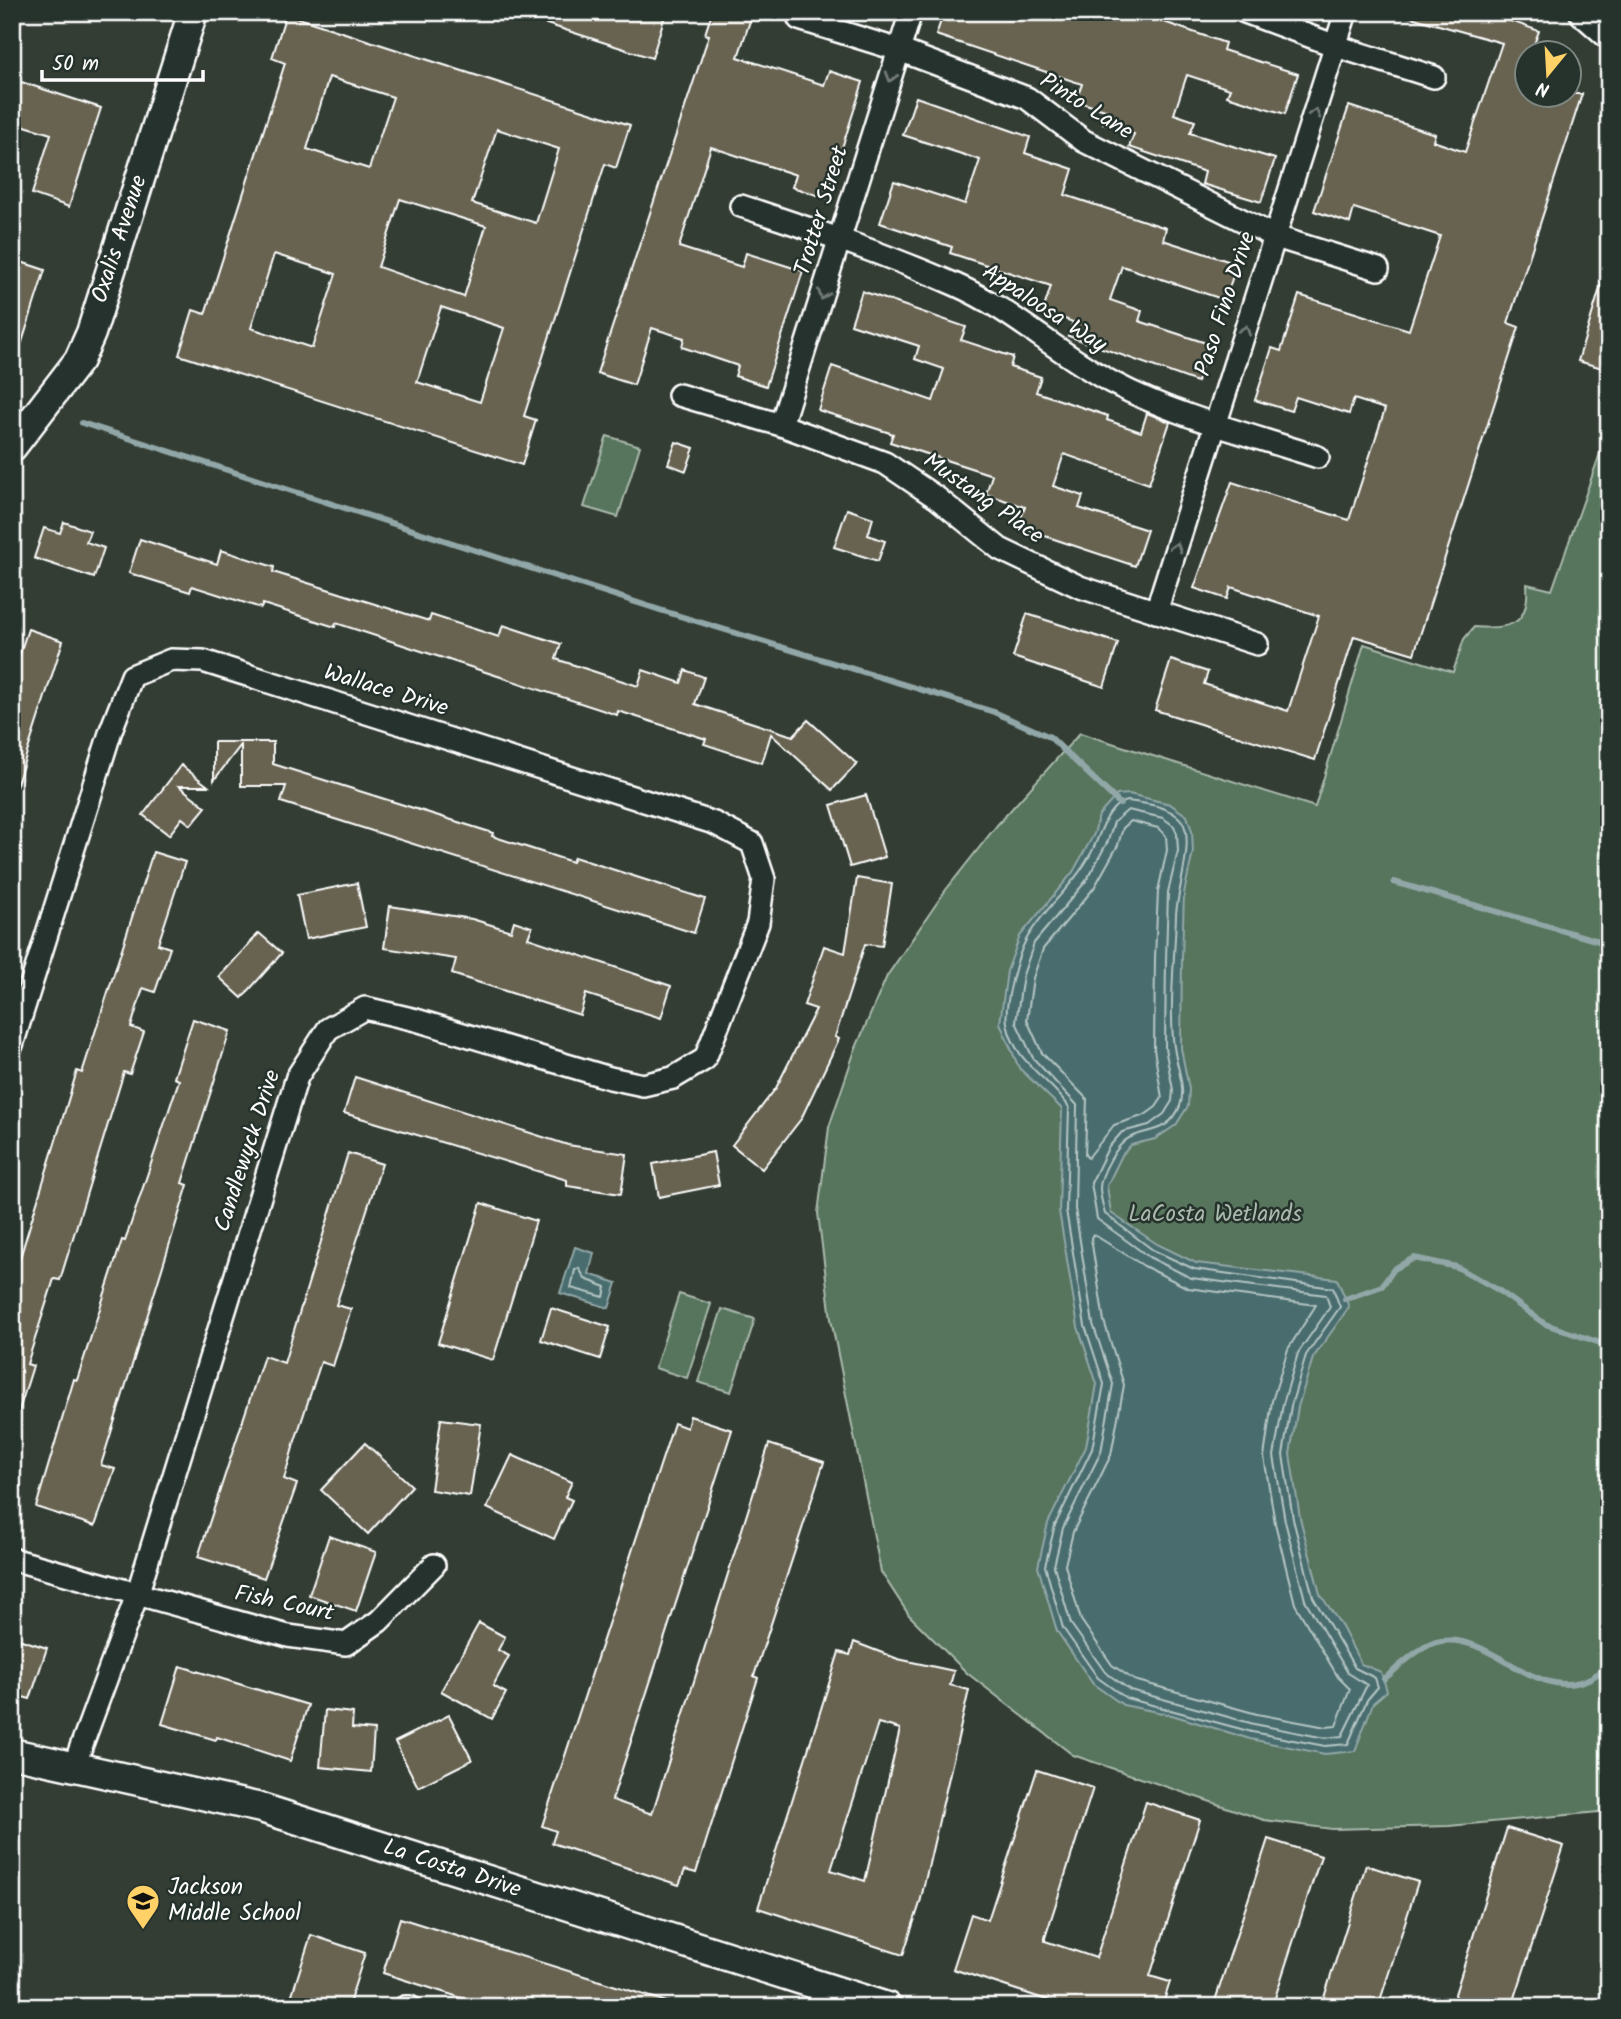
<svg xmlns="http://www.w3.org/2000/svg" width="1621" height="2019" viewBox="0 0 1621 2019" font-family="Kalam,sans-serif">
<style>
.green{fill:#57745c;stroke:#abbaae;stroke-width:2}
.water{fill:#496d6e;stroke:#92a7a8;stroke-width:2}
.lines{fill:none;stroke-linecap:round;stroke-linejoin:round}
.shore{stroke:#b6c5c5;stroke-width:2}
.stream{stroke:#92a7a8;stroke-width:6}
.building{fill:#686451;stroke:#fff;stroke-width:2;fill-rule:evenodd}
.street-casing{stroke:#fff;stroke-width:26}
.secondary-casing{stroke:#fff;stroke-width:33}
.street{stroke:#26332d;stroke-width:21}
.secondary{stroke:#26332d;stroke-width:28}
.oneway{stroke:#727a76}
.labels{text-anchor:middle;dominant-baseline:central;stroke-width:5;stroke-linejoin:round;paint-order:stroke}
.street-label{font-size:23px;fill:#fff;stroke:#26332d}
.park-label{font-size:23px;fill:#abbaae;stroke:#26332d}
.poi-label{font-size:23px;fill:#fff;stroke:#26332d;text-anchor:start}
</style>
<rect width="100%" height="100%" fill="#333d34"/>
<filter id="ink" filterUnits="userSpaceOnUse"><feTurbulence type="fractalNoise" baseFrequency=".0143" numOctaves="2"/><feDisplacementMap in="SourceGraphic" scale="14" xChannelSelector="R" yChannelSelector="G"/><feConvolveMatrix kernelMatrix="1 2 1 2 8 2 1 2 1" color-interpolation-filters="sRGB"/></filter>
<g filter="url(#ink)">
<!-- green -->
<g class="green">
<path d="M1609,428V1811L1449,1826L1332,1829L1264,1820L1073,1755L967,1673L909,1615L881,1572L831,1319L818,1213L829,1127L855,1050L887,976L945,891L998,824L1080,733L1315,807L1364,644L1453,672L1464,639L1474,627C1510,630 1530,625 1527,584L1552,590Z"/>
<polygon points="607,436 640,446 618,517 584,507"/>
<polygon points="679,1294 711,1304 687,1378 655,1368"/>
<polygon points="722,1309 755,1319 731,1392 698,1382"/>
</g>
<!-- water -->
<g class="water">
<polygon points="1129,794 1170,804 1187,816 1192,831 1193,852 1184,893 1182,959 1181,1048 1189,1089 1188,1106 1176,1125 1155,1139 1131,1145 1122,1155 1107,1186 1111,1213 1157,1244 1196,1263 1337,1279 1349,1307 1313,1358 1298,1407 1290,1454 1300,1518 1320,1594 1341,1625 1361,1664 1381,1672 1387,1691 1373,1703 1355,1751 1325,1754 1250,1739 1172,1715 1123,1705 1093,1684 1057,1631 1038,1567 1048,1523 1086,1447 1097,1384 1078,1327 1059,1211 1062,1109 1019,1068 1000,1023 1007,971 1020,936 1073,872 1094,834 1099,815 1117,795"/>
<polygon points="575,1247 594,1253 589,1274 617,1283 609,1308 560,1293"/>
</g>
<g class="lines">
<!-- shore -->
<g class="shore">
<path d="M1128,801C1144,803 1171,806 1182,821C1195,840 1177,891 1176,915C1175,953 1168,1018 1175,1053C1178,1069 1186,1090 1180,1106C1169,1133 1150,1128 1129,1138C1117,1144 1100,1175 1100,1188C1100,1196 1103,1206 1105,1214L1153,1250L1194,1269L1333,1288L1340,1307L1306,1355L1291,1406L1283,1455L1293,1519L1313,1597L1355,1668L1375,1678L1378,1687L1367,1700L1348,1744L1325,1746L1252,1732L1126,1698L1098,1678L1063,1628L1045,1566L1055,1525L1092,1449L1104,1384L1085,1326L1066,1210L1069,1107C1050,1078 1014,1063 1007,1023C1004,1005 1017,956 1026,940C1042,910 1073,887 1090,855C1100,838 1106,803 1128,801Z"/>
<polygon points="1128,810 1163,818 1174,826 1177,834 1178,851 1168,892 1166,959 1165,1048 1173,1090 1172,1101 1164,1114 1149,1125 1122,1132 1108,1148 1091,1183 1097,1219 1149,1257 1191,1278 1326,1295 1330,1307 1298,1353 1283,1404 1274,1456 1285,1521 1305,1600 1348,1673 1367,1685 1342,1736 1325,1738 1254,1724 1130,1690 1105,1672 1071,1624 1054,1566 1063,1528 1101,1452 1113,1384 1093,1324 1075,1209 1077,1105 1033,1058 1016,1022 1023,975 1034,943 1086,881 1108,841 1114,822"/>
<polygon points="1131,821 1158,828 1166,836 1167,850 1158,891 1155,958 1154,1049 1162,1098 1156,1107 1145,1115 1114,1125 1088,1158 1085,1155 1087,1099 1042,1053 1027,1020 1033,978 1043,949 1094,888 1118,845 1123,828"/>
<polygon points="1093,1234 1144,1266 1188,1288 1316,1305 1288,1349 1272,1401 1264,1457 1275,1523 1295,1604 1338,1677 1350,1689 1336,1726 1326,1727 1257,1714 1134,1680 1112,1665 1081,1620 1065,1565 1073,1532 1111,1455 1124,1385 1104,1321 1091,1238"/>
<polygon points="579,1268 585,1279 606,1287 604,1297 571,1288 575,1270"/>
</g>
<!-- stream -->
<g class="stream">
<polyline points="82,423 660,610 994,712 1050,737 1120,804"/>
<polyline points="1394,882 1609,944"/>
<polyline points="1345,1299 1382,1286 1394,1269 1414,1258 1457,1267 1498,1290 1545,1324 1609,1346"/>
<path d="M1384,1679C1399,1667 1421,1644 1441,1641C1498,1632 1547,1722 1609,1665"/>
</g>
</g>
<!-- building -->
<g class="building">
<polygon points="523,12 666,12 652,58 522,16"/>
<polygon points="712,12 753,12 738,57 824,85 829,71 863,82 826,198 792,187 796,175 711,147 679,247 742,267 746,253 803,271 766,386 735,376 738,366 682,347 684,338 652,328 634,385 597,373 709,35 705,34"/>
<polygon points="944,12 1135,12 1225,43 1223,50 1298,74 1285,114 1227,96 1230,89 1187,75 1174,114 1195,121 1190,133 1275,159 1261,202 1202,184 1205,172 1129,147 1134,134 1103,123 1108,111 1076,101 1082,84 936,35"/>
<polygon points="1408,12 1486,12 1539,31 1531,52 1527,52 1527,94 1582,94 1508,323 1519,327 1414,654 1354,636 1315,760 1155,710 1171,660 1208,672 1204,684 1288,711 1319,616 1231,587 1227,599 1194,588 1232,482 1349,520 1385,409 1354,399 1349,414 1296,397 1291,411 1255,400 1272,348 1281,351 1299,295 1409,330 1440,236 1354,208 1350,223 1314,211 1349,106 1435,134 1433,141 1465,152 1502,43 1407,16"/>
<path d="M286,14L630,125L616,168L605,164L524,416L536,420L522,465L179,355L193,310L205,314L285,63L272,58ZM329,77L393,97L369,169L307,149ZM497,129L559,149L536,223L472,203ZM400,199L486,226L464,297L378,267ZM274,254L336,274L312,348L251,328ZM441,307L504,328L480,402L417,382Z"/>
<polygon points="12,79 101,108 69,207 32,194 51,134 12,122"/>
<polygon points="916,97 1030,137 1025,153 1073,169 1065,195 1166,228 1163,240 1237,264 1225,300 1122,266 1110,300 1142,311 1139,321 1209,344 1197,382 1068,336 1073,322 1043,311 1051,286 950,253 952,247 880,223 894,181 965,204 980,160 903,135"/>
<polygon points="12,259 45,270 16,361 12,361"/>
<polygon points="1604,275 1609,276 1609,370 1578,361"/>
<polygon points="862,291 966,327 961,340 1013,357 1010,367 1041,377 1036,392 1108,416 1107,420 1141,432 1147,413 1170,422 1149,484 1064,454 1053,486 1083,496 1079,508 1147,530 1135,566 1018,527 1025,507 986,494 992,475 890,442 893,434 818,410 832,366 933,401 944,369 915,359 919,346 851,324"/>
<polygon points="676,442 694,448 686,471 668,464"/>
<polygon points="847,509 873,518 868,535 885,541 878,561 834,547"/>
<polygon points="64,522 90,531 86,542 104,548 94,578 34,558 44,528 60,533"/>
<polygon points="140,539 217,564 221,550 274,567 273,572 429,621 431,615 499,637 503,625 561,644 556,659 638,686 643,670 681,683 685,670 704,677 695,704 793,736 808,720 857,764 832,790 771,734 762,763 704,744 706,739 618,711 617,715 336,623 335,627 263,604 261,608 192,586 190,592 129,573"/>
<polygon points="1027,614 1118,643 1104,687 1013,657"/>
<polygon points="28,629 63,641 16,787 12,786 12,677"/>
<polygon points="214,742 273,742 273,764 493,833 492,836 572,862 574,857 705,899 694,933 281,802 286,786 241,786 241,745 214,780"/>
<polygon points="181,765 208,786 179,786 206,807 191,825 182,818 169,835 143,815"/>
<polygon points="866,795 885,857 850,867 831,805"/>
<polygon points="153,852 185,862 158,944 170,948 155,992 143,988 131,1027 144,1032 130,1074 124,1072 60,1280 54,1279 27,1364 33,1366 16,1420 12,1419 12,1284 77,1071 82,1073"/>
<polygon points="857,878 892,884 882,946 865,944 835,1037 839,1039 801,1119 762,1169 732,1145 776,1088 816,1009 804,1005 824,946 845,953"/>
<polygon points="357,883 366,927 306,939 297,895"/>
<polygon points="390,906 472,919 511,931 514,921 532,927 528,938 671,986 661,1018 586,994 580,1015 452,974 456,959 384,948"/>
<polygon points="259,933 282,953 242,998 219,977"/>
<polygon points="193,1019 230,1031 182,1183 188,1185 101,1465 115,1469 95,1526 36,1507 74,1379 77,1380 122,1240 125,1241 179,1080 174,1078"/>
<polygon points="355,1077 568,1145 627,1154 621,1194 567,1186 567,1180 344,1113"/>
<polygon points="713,1152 719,1185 659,1197 653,1164"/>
<polygon points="348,1153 382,1164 336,1305 351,1309 333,1366 321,1362 294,1444 284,1479 297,1484 264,1578 198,1557 264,1356 284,1363"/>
<polygon points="481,1203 536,1221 493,1360 438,1343"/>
<polygon points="551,1308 610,1327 600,1359 541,1340"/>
<polygon points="690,1416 732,1430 612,1800 652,1814 769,1444 824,1462 754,1676 758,1678 696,1873 685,1870 679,1885 552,1843 556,1831 542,1826 674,1423 687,1428"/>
<polygon points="441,1419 481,1424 470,1496 431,1490"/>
<polygon points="365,1443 412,1486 368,1534 321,1490"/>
<polygon points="512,1455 572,1482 565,1497 572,1500 554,1539 487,1508"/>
<polygon points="329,1536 376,1552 356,1611 309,1595"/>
<polygon points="479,1623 505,1637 498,1650 509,1656 493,1686 506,1693 492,1719 441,1691"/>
<polygon points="12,1637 47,1648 30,1699 12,1694"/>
<path d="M854,1642L898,1659L954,1671L950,1685L969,1690L920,1903L903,1955L758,1908L839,1652L850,1655ZM878,1723L900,1729L865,1881L831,1870Z"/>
<polygon points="180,1666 308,1705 290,1761 217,1737 216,1740 162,1724"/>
<polygon points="325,1710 353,1713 352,1728 374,1730 371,1772 320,1767"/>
<polygon points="449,1715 472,1760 418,1787 395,1742"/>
<polygon points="1037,1770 1093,1788 1045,1938 1045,1941 1096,1958 1146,1802 1200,1820 1150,1976 1170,1982 1162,2007 1068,2007 953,1969 971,1914 988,1920"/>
<polygon points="1507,1828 1564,1846 1512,2007 1451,2007"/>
<polygon points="1268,1839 1321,1856 1272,2007 1213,2007"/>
<polygon points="1366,1865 1418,1882 1378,2007 1321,2007"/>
<polygon points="400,1918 670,2003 670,2007 490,2007 383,1973"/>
<polygon points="311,1935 365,1953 348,2007 288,2007"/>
</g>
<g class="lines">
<defs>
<g id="street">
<polyline points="1245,12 1336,46 1434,77"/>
<polyline points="799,19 899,50 1027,98 1084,141 1276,237 1378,269"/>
<path d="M741,206C814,230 886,254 956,285C1013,310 1058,354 1113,383C1175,416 1251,435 1318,457"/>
<polyline points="679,395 781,425 885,463 937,498 1000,549 1080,587 1257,644"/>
<polyline points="781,425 911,12"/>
<polyline points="1156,612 1346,12"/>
<polyline points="12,1045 111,730 132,676 171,660 203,661 714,823 752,843 764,879 758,923 705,1059 673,1078 643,1085 610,1078 416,1020 365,1008 328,1029 297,1077 137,1595 74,1766"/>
<polyline points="12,1559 288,1636 346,1644 379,1621 434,1565"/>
<polyline points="405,2007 410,2007"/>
</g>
<g id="secondary">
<polyline points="1584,12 1609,34"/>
<polyline points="12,447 79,360 91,333 193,12"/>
<polyline points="12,1753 261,1808 887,2007"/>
</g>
</defs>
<!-- street casing -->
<use href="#street" class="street-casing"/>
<!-- secondary casing -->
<use href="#secondary" class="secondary-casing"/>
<!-- street -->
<use href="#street" class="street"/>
<!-- secondary -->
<use href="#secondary" class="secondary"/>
</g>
<!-- one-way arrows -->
<defs><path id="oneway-chevron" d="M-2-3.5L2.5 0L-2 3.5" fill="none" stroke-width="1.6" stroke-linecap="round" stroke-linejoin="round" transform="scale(1.75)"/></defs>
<g class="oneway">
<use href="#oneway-chevron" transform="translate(891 77) rotate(107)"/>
<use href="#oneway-chevron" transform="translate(1315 113) rotate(-73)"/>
<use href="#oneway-chevron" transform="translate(823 295) rotate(108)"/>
<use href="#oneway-chevron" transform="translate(1245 330) rotate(-72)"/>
<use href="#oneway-chevron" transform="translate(1176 547) rotate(-73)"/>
</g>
</g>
<!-- icons -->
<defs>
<symbol id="school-pin" viewBox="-11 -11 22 30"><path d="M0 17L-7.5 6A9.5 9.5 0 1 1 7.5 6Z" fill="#ffd166" stroke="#26332d"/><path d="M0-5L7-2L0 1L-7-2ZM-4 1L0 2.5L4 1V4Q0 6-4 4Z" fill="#111"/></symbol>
</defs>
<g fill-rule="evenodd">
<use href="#school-pin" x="124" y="1882" width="38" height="52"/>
</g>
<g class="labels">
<!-- street labels -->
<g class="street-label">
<text transform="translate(1086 107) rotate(32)">Pinto Lane</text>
<text transform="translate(822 211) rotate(-73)">Trotter Street</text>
<text transform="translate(120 239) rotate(-72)">Oxalis Avenue</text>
<text transform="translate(1226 304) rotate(-72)">Paso Fino Drive</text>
<text transform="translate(1044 309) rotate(33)">Appaloosa Way</text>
<text transform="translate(983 499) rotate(35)">Mustang Place</text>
<text transform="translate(386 691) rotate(17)">Wallace Drive</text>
<text transform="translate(248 1151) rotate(-72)">Candlewyck Drive</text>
<text transform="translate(284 1604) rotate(12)">Fish Court</text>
<text transform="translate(452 1869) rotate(18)">La Costa Drive</text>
</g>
<!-- park labels -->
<g class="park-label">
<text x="1215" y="1215">LaCosta Wetlands</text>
</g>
<!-- poi labels -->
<g class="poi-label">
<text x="168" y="1888">Jackson<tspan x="168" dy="26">Middle School</tspan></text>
</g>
</g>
<!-- margin -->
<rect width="1621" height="2019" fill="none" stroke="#26332d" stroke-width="42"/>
<rect x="21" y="21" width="1579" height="1977" fill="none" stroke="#fff" stroke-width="2.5" filter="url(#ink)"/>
<!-- north arrow -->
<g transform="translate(1548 74) rotate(198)"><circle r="33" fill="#26332d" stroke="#7d8581" stroke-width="2"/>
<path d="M0-5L12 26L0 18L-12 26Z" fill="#ffd166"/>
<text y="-10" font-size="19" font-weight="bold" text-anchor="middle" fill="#ffffff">N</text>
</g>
<!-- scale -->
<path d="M42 70v10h161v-10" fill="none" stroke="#ffffff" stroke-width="3.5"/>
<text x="52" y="70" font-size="21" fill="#ffffff" stroke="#26332d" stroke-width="5" paint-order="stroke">50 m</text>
</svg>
